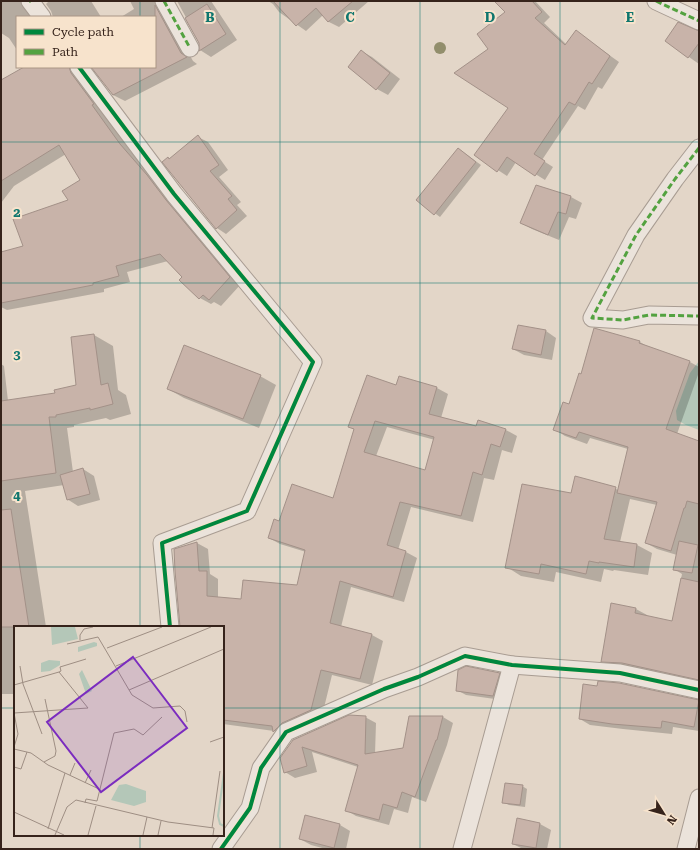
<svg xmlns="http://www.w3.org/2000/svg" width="700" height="850" viewBox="0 0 700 850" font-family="'Roboto Serif',serif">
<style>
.water{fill:#b4c7b8}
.shadow{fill:#0003;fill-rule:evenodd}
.building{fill:#c8b3a9;stroke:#a39188;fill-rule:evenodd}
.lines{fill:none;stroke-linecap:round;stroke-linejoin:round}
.minor-casing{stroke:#a89c92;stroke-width:19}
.minor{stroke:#ebe3db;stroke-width:17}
.quiet{stroke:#53a240;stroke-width:3;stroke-dasharray:6 3;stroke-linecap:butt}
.cycleway-casing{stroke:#f7e3cc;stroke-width:6}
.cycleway{stroke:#00873e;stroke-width:4}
.tree{fill:#928e6c}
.grid{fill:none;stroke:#0f766e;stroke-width:1;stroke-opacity:0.55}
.inset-river{fill:none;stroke:#b4c7b8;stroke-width:2}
.inset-road{fill:none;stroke:#9e8e83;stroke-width:1}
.view{fill:#7b2cbf;fill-opacity:0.15;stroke:#7b2cbf;stroke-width:2}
.inset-edge{fill:none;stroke:#36231b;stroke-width:2}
.grid-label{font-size:13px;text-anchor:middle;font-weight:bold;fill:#0f766e;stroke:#f7e3cc;stroke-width:4;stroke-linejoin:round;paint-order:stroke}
</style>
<rect width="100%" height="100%" fill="#e3d6c8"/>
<!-- water -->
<polygon class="water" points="699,361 699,430 686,425 677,420 676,411 690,373"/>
<!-- shadow -->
<g class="shadow">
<polygon points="1,1 22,1 33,17 17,17 17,50 9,38 1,33"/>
<polygon points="49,1 91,1 101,17 53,17 51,11 46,4"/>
<polygon points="130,1 168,1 166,13 193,61 197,64 125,101 113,95 93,67 155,67 155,17 121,17 134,9"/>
<polygon points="177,1 211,1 237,40 211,57 200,50 200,43"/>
<polygon points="268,1 369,1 339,27 329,22 323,15 306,31 279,12 273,4"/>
<polygon points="503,1 535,1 550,17 544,23 567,45 577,32 619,62 602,89 598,87 585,110 578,106 542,160 553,167 545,180 516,162 507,176 475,155 509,108 489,49 506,13"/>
<polygon points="699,32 699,64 666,41"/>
<polygon points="361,51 372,57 400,79 388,95 377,89"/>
<polygon points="26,67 83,67 103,112 131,152 158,182 241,284 221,306 214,302 211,304 200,298 168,261 127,272 130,282 104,289 104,292 7,310 1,307 1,253 24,247 69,201 81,180 66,154 14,186 1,203 1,81"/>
<polygon points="198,137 208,142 228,170 219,177 241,202 237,205 247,216 226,234 217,228"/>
<polygon points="459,149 481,165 440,217 417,200"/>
<polygon points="536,186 571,197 582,203 576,219 569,217 559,240 532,229 521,223"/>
<polygon points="595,329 640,342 648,347 690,362 699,367 699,372 677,434 699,442 699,683 613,667 602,661 636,609 647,615 646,617 672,622 682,574 674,569 677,555 657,549 646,543 657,505 630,499 620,542 637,545 652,553 648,575 614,570 613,571 604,569 601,582 556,572 554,582 521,576 507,567 571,494 576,477 619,490 628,449 590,438 587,444 565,436 554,429 570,405 581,375"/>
<polygon points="546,331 556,338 552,360 524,355 513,349"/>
<polygon points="94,335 113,346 118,390 126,395 131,414 110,420 106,418 74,425 74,427 67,428 73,472 83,469 94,476 100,500 78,506 67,499 64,485 25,491 46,627 15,627 15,694 1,694 1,364 4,366 8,401 56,394 77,386"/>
<polygon points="260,376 276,385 259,428 184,398 168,389"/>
<path d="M397,386L437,388L448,394L441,418L477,427L506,430L517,436L512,453L502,450L494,480L484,478L473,522L411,507L398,550L406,552L417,558L404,602L351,587L341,627L372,635L383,641L372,685L332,675L322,716L285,738L274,731L223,724V627H181L197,543L208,549L210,574L218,579V598L242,600L298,586L306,552L280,544L269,538L280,522L334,499L355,430L349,426ZM387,427L435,440L426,471L376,456Z"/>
<polygon points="499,674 508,679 502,700 466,695 457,690"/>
<polygon points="618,684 699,701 699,731 673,727 672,734 623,729 590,725 580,719 598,687"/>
<polygon points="365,717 376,723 375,754 404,749 443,717 453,723 447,745 426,802 412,797 408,813 394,809 389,825 356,816 346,810 358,767 312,752 317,772 295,778 285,772 293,741"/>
<polygon points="522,786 527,789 525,807 509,805 503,802"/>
<polygon points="518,820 540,824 551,830 547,849 523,849 513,844"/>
<polygon points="340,825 350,831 346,849 326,849 311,845 300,839"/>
</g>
<!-- building -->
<g class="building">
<polygon points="273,1 353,1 328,22 316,8 296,26"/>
<polygon points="494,1 532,1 542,12 535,18 565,45 576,30 610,56 592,84 589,82 575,105 569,102 534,154 545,161 535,176 507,157 497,172 474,155 508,108 454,73 488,49 477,34 505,12"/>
<polygon points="207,4 226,34 199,51 199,43 185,18"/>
<polygon points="155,5 181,53 187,57 113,95 91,67 155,67"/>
<polygon points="678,22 699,31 699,43 688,58 665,41"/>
<polygon points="361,50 390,73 376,90 348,67"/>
<polygon points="24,67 69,67 71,73 94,104 92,105 120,144 147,175 166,200 230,277 209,300 203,295 199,299 179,280 182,277 160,254 116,266 119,276 93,283 93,285 1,303 1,252 23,246 13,219 68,200 62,191 80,180 59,145 1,181 1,80"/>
<polygon points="198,135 219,165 210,171 232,196 228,199 237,210 216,229 162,162 168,157 169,159"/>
<polygon points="458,148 476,162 434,215 416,200"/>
<polygon points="536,185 571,196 566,214 558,212 548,235 520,223"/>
<polygon points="518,325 546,330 541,355 512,349"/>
<polygon points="594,328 640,341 639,343 690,361 666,429 699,441 699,504 687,501 685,508 684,508 671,551 645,543 657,502 617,493 628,447 579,432 576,438 553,430 563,402 569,404 579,373 581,374"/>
<polygon points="94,334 101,385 108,383 113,404 90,410 90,408 56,415 56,417 49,417 56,473 1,481 1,401 55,393 54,390 76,385 71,337"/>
<polygon points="184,345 261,375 243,419 167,389"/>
<path d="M367,375L396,385L399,376L437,387L429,414L476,426L478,420L506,429L500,447L491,444L482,475L473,472L461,516L400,502L387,545L406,551L393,597L340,581L330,623L372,634L360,679L321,670L311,710L282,723L273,732L272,726L223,720V627H180L175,571L174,549L197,542L199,571H207V596L241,599L243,580L297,585L305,550L268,538L274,519L279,521L292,484L333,498L354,429L348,427ZM375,421L434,437L425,470L364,452Z"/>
<polygon points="83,468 90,494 67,500 60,475"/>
<polygon points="575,476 616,487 604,539 637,544 634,567 599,562 599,563 589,561 586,574 541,564 539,574 505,568 522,484 571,493"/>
<polygon points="11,509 29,627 1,627 1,510"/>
<polygon points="679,541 698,545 692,573 673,570"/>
<polygon points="681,578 699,582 699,680 622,663 601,662 611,603 636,608 635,613 672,621"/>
<polygon points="466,666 500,673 493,696 456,691 458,670"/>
<polygon points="598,681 619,683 699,700 694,727 662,721 661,728 612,724 579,719 583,684 597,686"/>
<polygon points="349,715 366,716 365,754 403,748 409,716 443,716 437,740 436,740 415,797 402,792 397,808 383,804 379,820 345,811 358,765 302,747 307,766 284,773 280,758 293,740"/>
<polygon points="505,783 523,785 520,805 502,803"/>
<polygon points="305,815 340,824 334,848 299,839"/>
<polygon points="517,818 540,823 536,848 512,844"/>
</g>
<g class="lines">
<defs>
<g id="minor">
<polyline points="30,1 42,17"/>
<polyline points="164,1 190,48"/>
<polyline points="656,1 699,21"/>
<polyline points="79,67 174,194 313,362 247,511 162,543 170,627"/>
<polyline points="699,148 675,179 636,235 592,318 623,320 649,315 699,316"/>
<polyline points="221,849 250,808 261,768 286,732 384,689 418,677 465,656 512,665 620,673 699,690"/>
<polyline points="462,849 512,665"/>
<polyline points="686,849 699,798"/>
</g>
</defs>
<!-- minor casing -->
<use href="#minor" class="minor-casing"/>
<!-- minor -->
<use href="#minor" class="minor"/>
<!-- quiet -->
<g class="quiet">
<polyline points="30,1 31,2"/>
<polyline points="164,1 190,48"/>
<polyline points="656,1 699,21"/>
<polyline points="699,148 675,179 636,235 592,318 623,320 649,315 699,316"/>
</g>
<defs>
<g id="cycleway">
<polyline points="79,67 174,194 313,362 247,511 162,543 170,627"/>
<polyline points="221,849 250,808 261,768 286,732 384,689 418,677 465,656 512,665 620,673 699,690"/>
</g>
</defs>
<!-- cycleway casing -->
<use href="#cycleway" class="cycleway-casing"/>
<!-- cycleway -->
<use href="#cycleway" class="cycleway"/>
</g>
<!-- trees -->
<circle class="tree" cx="440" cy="48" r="6"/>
<!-- grid -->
<path class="grid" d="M140,1V17M280,1V849M420,1V849M560,1V849M140,67V627M1,142H699M1,283H699M1,425H699M1,567H699M1,708H15M223,708H699M140,835V849"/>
<!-- overview -->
<g transform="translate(14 626)">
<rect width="210" height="210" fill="#e3d6c8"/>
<path d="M37,1H61L64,13L38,19ZM80,16L83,17V20L64,26V21ZM35,34L46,35V39L36,45L27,46V37ZM68,44L78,65L72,68L65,48ZM112,158L132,165V176L120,180L97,174L105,159Z" fill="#b4c7b8"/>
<path class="inset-river" d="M210,147L204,190L206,198L210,200"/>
<path class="inset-road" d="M66,14V9L70,3L79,1M53,18L84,11L118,69L139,82L166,80L171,85L173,96M93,22L148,1M6,40L9,58L28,108M102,40L197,1M45,46L47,45L46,41L72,33M0,59L45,46L74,82L0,87M115,64L210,23M0,87L4,108L0,121M196,116L210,111M0,123L17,127L34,139L85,163M30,136L41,130L42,125L31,73M0,141L7,143L13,126M56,149L61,137M71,157L77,144M71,177L72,173L83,175L100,107L120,103L129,109L148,91M0,186L50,209M198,202L206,145M34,203L51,147M41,209L53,181L62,174L154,196L200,202L199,209M74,209L82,180M129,209L133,191M144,209L147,195"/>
<path class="view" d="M119,31L173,102L87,166L33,96Z"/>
<rect width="210" height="210" class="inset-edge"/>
</g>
<g class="grid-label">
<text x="210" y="22">B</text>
<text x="350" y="22">C</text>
<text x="490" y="22">D</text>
<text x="630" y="22">E</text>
<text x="17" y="217">2</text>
<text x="17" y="359">3</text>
<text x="17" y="500">4</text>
</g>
<!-- border -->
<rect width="700" height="850" fill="none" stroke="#36231b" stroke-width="4"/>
<!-- legend -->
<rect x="16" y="16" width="140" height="52" fill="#f7e3cc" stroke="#aa9685"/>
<rect x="24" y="29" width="20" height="6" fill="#00873e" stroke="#aa9685"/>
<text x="52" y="36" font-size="12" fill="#36231b">Cycle path</text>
<rect x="24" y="49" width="20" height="6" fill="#53a240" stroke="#aa9685"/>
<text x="52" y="56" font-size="12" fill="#36231b">Path</text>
<!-- north arrow -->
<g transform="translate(664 814) rotate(127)" stroke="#f7e3cc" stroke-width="3" paint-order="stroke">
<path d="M0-3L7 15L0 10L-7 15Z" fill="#36231b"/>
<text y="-6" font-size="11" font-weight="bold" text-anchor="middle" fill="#36231b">N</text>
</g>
</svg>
